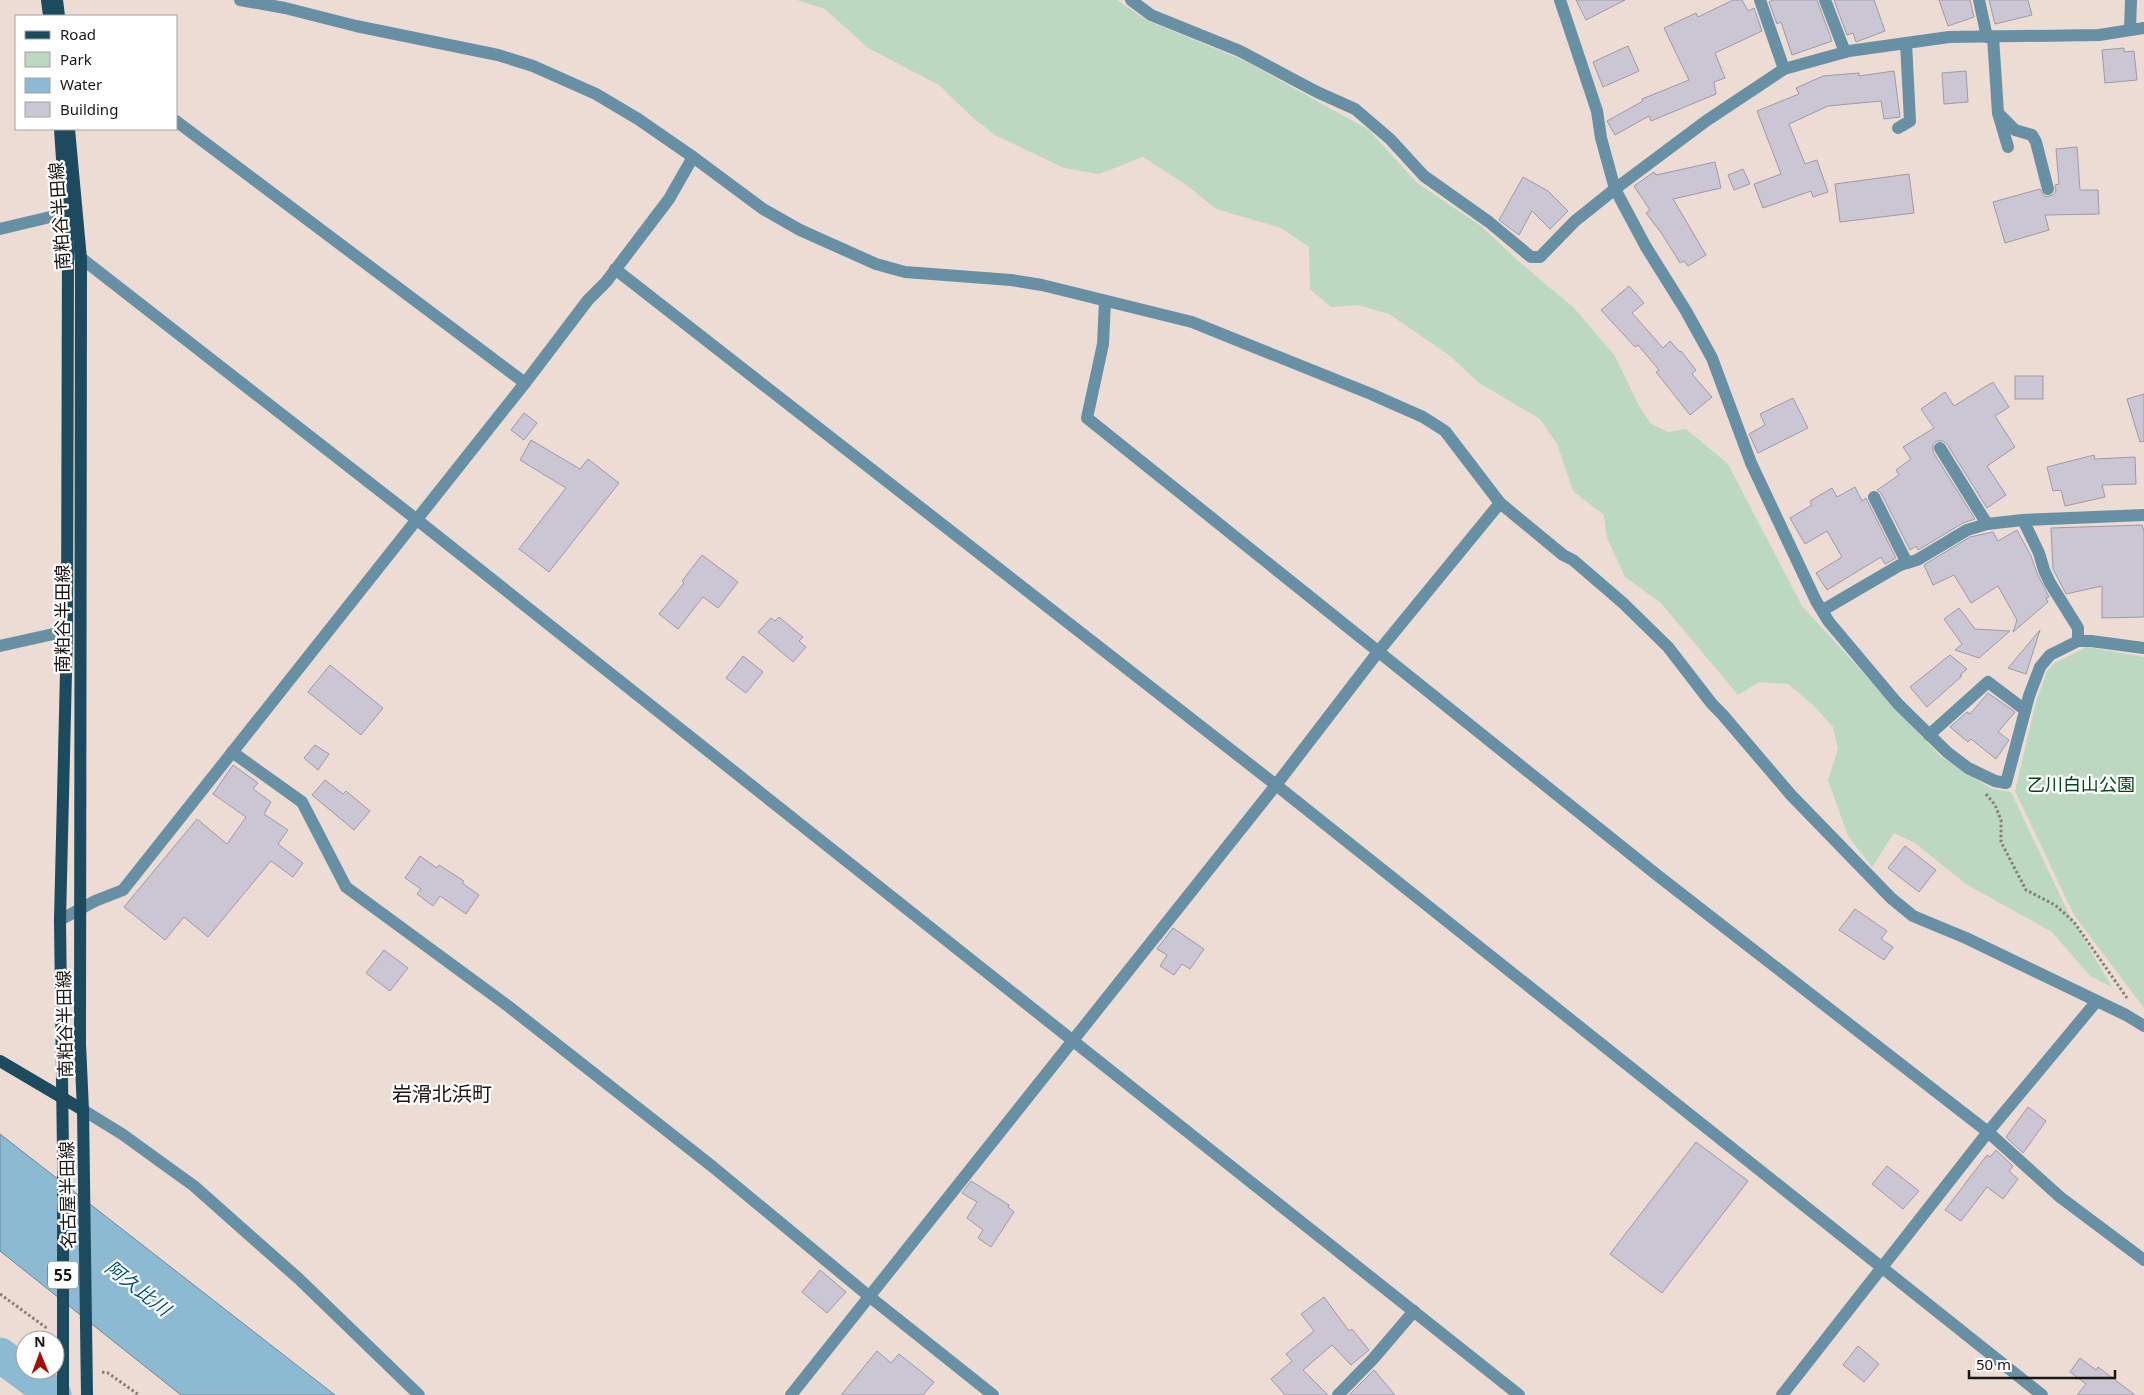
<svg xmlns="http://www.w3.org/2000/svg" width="2144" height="1395" viewBox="0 0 2144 1395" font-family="'Noto Sans','Noto Sans JP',sans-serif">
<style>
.green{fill:#bcd8c0}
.water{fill:#8dbad3;stroke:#6b8999}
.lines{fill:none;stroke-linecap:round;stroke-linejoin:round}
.river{stroke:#8dbad3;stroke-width:35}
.building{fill:#cbc6d4;stroke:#9e99a7}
.path{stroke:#877d77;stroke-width:3;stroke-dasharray:2.5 2.5;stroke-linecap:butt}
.minor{stroke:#6890a5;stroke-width:12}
.major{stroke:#1c4a5f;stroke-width:12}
.labels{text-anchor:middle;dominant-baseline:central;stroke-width:4.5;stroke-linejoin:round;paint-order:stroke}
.shield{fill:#fff;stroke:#5f5c5a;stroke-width:1}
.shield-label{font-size:16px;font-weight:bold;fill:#1b1613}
.street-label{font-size:18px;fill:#1b1613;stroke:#fff}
.park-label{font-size:18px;fill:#05431b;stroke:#fff}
.water-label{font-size:19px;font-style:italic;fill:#00587a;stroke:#fff}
.quarter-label{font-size:20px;fill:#1b1613;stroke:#fff}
</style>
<rect width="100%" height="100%" fill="#ecdcd4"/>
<!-- green -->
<g class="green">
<polygon points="797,0 1117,0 1148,21 1245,61 1369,130 1417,183 1481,226 1517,260 1574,308 1615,356 1639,406 1651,424 1668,432 1686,429 1728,464 1802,606 1940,756 1992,789 2011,792 2068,912 2112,987 2090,976 2052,932 1966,884 1915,843 1894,833 1872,867 1848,836 1828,780 1838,749 1833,727 1813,705 1788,684 1759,682 1738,695 1661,603 1625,577 1607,538 1604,515 1573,491 1557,444 1540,419 1479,383 1449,355 1389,314 1358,305 1331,307 1310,289 1309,247 1281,228 1216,209 1188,186 1143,157 1099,174 1064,168 995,135 972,117 939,85 868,48 825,9"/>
<polygon points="2087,647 2144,657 2144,1008 2074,915 2015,791 2036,702 2047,671 2055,663"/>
</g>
<!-- water -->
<polygon class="water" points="0,1134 335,1395 181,1395 0,1251"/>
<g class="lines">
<!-- river -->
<polyline class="river" points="0,1355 54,1395"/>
</g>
<!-- building -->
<g class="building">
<polygon points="1576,0 1625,0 1586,20"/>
<polygon points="1733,0 1742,0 1748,11 1754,8 1762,31 1715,53 1725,78 1714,82 1716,94 1651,121 1649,116 1615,135 1607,121 1643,101 1642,99 1689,80 1664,28 1696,13 1698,17"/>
<polygon points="1773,0 1817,0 1832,41 1792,55 1781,22 1777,24 1769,2"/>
<polygon points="1834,0 1874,0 1885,31 1856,42 1853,33 1847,35"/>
<polygon points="1939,0 1970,0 1974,17 1948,26"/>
<polygon points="1989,0 2028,0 2032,15 1995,24"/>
<polygon points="1628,46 1639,71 1603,87 1593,62"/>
<polygon points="2124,48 2124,52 2134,51 2137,80 2105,83 2102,50"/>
<polygon points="1894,71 1900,117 1884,119 1881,101 1828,106 1789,124 1805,164 1817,160 1828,192 1813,197 1811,191 1763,208 1754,184 1781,174 1757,111 1799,94 1796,88 1823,76 1859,73 1859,76"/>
<polygon points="1966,71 1968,102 1944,104 1942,73"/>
<polygon points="2077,147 2080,190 2098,190 2099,214 2045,215 2049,230 2005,243 1993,202 2040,189 2045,197 2053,195 2056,191 2055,185 2059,184 2056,149"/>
<polygon points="1715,162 1721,188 1673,199 1706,255 1688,266 1684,261 1680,263 1662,234 1646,213 1650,210 1634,186 1654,172 1656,175"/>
<polygon points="1743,169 1750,184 1734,190 1728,175"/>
<polygon points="1909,174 1914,213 1840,222 1835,184"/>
<polygon points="1523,177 1548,191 1568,211 1550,229 1532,211 1519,235 1499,220"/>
<polygon points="1629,286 1644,303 1632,313 1663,348 1670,341 1680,352 1681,351 1696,370 1692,374 1712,397 1690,415 1656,372 1659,370 1638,345 1635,347 1601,310"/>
<rect x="2015" y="376" width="28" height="23"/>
<polygon points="1993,382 2009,407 1995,416 2015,447 1987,466 2006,495 1987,508 1947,444 1943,441 1936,441 1933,445 1933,452 1975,519 1963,523 1918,550 1916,546 1910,550 1881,493 1877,490 1899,475 1896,470 1911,459 1903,447 1934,428 1921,409 1945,392 1954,406"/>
<polygon points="2144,394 2144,441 2140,442 2127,399"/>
<polygon points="1793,398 1808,428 1758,453 1749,434 1765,425 1760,414"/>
<polygon points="524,413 537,423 524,440 511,430"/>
<polygon points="531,440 580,469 588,459 619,483 549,572 519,549 566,488 520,460"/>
<polygon points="2094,455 2095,459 2135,457 2136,484 2102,485 2105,497 2065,506 2061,490 2053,491 2047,467"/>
<polygon points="1855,487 1862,501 1866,498 1896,558 1885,564 1881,557 1827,590 1816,573 1842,557 1827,531 1805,544 1790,518 1812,505 1810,501 1832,488 1837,497"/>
<polygon points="2142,525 2144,531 2144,617 2102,618 2102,586 2066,594 2053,569 2051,528"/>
<polygon points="2017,530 2031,556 2037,573 2049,597 2046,598 2048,602 2013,632 2017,620 1998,586 1971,603 1954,575 1933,585 1924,565 1970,537 1993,532 1998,541"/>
<polygon points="702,555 738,582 718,608 703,597 678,629 659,614 684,583 682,581"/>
<polygon points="1959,608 1975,629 2010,631 1979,658 1955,650 1962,644 1944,619"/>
<polygon points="779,617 803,637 799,641 806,647 793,662 758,632 771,618 775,621"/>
<polygon points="2040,630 2026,674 2008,668"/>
<polygon points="1950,655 1967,669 1960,675 1962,676 1927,707 1910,687"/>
<polygon points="743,656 763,672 746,693 726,678"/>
<polygon points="330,665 383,708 361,735 308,692"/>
<polygon points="1988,693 2015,712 1998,732 2009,740 1996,759 1971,739 1968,742 1950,727 1967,712 1970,714"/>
<polygon points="315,745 329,754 318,770 304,758"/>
<polygon points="233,765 258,783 253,789 271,802 264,814 288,830 278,844 303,863 293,877 271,861 208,937 184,917 165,940 124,907 197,819 227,844 246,817 213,794"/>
<polygon points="325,780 343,794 346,791 370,811 354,830 312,795"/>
<polygon points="1905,846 1936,870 1919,892 1888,868"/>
<polygon points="420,856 437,868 439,865 464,881 462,883 479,895 466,914 440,896 433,906 417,894 421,889 405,878"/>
<polygon points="1855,909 1887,931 1881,939 1893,947 1884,960 1839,930"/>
<polygon points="1173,928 1204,949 1190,969 1182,964 1174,975 1160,966 1167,955 1157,949"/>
<polygon points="384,950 408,968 390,991 366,973"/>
<polygon points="2028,1107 2046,1121 2023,1153 2006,1137"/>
<polygon points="1696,1142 1748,1181 1662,1293 1610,1254"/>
<polygon points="1996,1150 2013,1166 2009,1171 2018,1179 2003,1199 1987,1187 1961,1221 1945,1210 1987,1155 1990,1157"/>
<polygon points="1887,1166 1919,1191 1903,1209 1872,1184"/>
<polygon points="971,1181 1009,1205 1008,1207 1014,1212 991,1247 978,1238 983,1230 967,1218 977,1202 962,1193"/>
<polygon points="820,1270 846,1292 827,1313 802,1292"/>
<polygon points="1324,1297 1349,1331 1352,1329 1369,1350 1351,1365 1332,1345 1303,1370 1328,1395 1285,1395 1271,1379 1292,1361 1286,1354 1314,1331 1301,1314"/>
<polygon points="1858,1346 1879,1364 1864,1382 1843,1365"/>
<polygon points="877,1351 891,1363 899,1354 934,1382 923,1395 841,1395"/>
<polygon points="2080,1358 2096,1370 2098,1367 2135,1395 2077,1395 2086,1384 2070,1372"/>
<polygon points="1374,1370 1395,1395 1349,1395"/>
</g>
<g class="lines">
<!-- path -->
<g class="path">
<polyline points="1986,794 1995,805 2001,820 2001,842 2026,890 2055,905 2074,922 2127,998"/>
<polyline points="0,1294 48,1329"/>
<polyline points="102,1372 108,1373 139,1395"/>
</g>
<!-- minor -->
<g class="minor">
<polyline points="240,0 285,8 356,26 498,55 533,66 596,94 638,119 693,157 763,209 800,230 876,264 905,272 1011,280 1042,285 1192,322 1371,394 1423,417 1445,431 1500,503 1563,555 1573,560 1623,603 1668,647 1712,704 1722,714 1791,795 1891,898 1913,916 1966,938 2126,1015 2144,1026"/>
<polyline points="1131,0 1151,15 1240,51 1317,92 1355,109 1390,139 1424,176 1489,222 1531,257 1540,257 1575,221 1615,189 1706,121 1784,69 1849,51 1949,37 2099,35 2144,28"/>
<polyline points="1560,0 1597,111 1601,138 1615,189 1646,247 1686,311 1712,358 1751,463 1816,601 1829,622 1898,704 1947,752 1968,768 1995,781 2006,783 2029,696 2040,667 2050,655 2078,641 2091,641 2144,648"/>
<polyline points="1760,0 1784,69"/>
<polyline points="1825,0 1845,52"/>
<polyline points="1979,0 1987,37"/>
<polyline points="2130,30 2131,0"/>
<polyline points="1993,37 1998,113 2008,147"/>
<polyline points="1998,113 2015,130 2032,135 2036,142 2048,189"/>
<polyline points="176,121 525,383"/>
<polyline points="1898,128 1910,121 1906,43"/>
<polyline points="0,229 67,213"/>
<polyline points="76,254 416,519 1519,1395"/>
<polyline points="615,269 1276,785 2042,1395"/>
<polyline points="1105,301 1103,344 1087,418 1657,875 1988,1132 2060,1197 2144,1260"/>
<polyline points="1940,448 1987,524"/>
<polyline points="1874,497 1907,563"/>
<polyline points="2023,520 2039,553 2044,570 2050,583 2078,628 2078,641"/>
<polyline points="1823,610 1900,565 1917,560 1967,530 1987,524 2023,520 2144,515"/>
<polyline points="0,646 67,631"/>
<polyline points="1929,735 1988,682 2025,710"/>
<polyline points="232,752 302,802 346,887 508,1006 713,1167 870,1297 993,1395"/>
<polyline points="60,920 95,901 123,890 525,383 588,300 606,282 669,199 693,157"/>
<polyline points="83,1110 122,1134 194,1186 299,1279 419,1395"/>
<polyline points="791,1395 1276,785 1378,652 1500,503"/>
<polyline points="1338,1395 1373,1359 1414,1311"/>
<polyline points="1782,1395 1988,1132 2096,1002"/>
</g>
<!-- major -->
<g class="major">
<polyline points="47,0 49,16"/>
<polyline points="57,0 59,16"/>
<polyline points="60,129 68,247 67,631 60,920 63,1154 63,1395"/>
<polyline points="69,129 81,259 80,1044 83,1110 87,1395"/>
<polyline points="0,1061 83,1110"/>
</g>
</g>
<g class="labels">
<!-- shield labels -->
<rect class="shield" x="48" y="1261.5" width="30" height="27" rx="4"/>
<g class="shield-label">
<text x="63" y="1275">55</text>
</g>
<!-- street labels -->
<g class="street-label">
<text transform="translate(59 216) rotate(-94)">南粕谷半田線</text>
<text transform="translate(62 619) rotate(-90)">南粕谷半田線</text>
<text transform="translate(64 1024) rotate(-91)">南粕谷半田線</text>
<text transform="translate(67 1195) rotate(-91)">名古屋半田線</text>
</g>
<!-- park labels -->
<g class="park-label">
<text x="2081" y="784">乙川白山公園</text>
</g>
<!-- water labels -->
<g class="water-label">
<text transform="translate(138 1288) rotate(38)">阿久比川</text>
</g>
<!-- quarter labels -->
<g class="quarter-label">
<text x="442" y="1093">岩滑北浜町</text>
</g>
</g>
<!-- legend -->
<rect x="15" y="15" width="162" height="115" fill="#ffffff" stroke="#a4a2a1"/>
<rect x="25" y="31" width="25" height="8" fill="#1c4a5f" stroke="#a4a2a1"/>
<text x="60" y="40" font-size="15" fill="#1b1613">Road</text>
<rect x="25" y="52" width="25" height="15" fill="#bcd8c0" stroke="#a4a2a1"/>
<text x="60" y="65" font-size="15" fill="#1b1613">Park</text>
<rect x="25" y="78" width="25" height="15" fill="#8dbad3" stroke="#a4a2a1"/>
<text x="60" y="90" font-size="15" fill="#1b1613">Water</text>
<rect x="25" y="102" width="25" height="15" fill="#cbc6d4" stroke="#a4a2a1"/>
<text x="60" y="115" font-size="15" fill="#1b1613">Building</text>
<!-- north arrow -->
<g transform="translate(40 1355) rotate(359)"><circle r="24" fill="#ffffff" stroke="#a4a2a1"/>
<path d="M0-4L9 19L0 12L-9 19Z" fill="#a40f08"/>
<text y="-8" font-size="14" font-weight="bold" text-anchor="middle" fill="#1b1613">N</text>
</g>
<!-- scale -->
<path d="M1969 1370v8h146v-8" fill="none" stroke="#1b1613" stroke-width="2.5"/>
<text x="1976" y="1370" font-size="15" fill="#1b1613" stroke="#ffffff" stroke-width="4" paint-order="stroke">50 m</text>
</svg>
